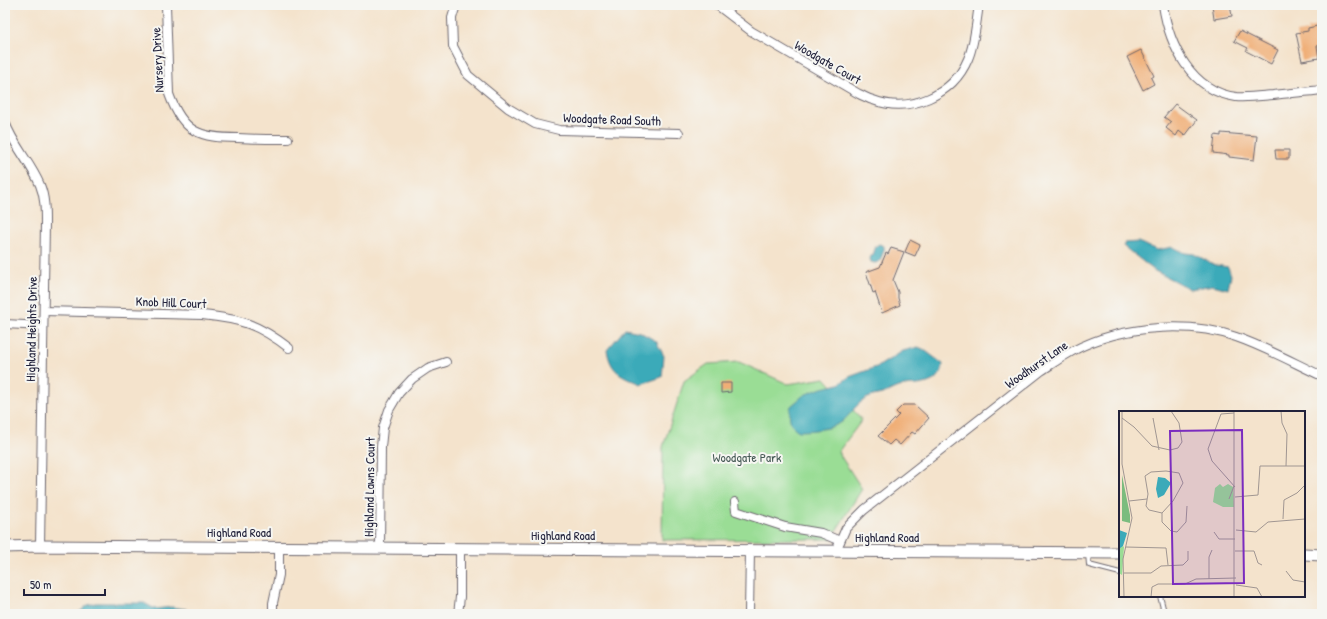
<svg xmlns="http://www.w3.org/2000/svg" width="1327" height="619" viewBox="0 0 1327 619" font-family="'Patrick Hand',sans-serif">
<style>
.green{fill:#9add95;stroke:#5e8068}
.water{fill:#3baab9;stroke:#2e667a}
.building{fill:#f0ae76}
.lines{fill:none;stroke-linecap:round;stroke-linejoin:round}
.service-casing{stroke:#6c666e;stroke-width:6}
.minor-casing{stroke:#6c666e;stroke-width:10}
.tertiary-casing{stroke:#6c666e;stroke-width:13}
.service{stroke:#fff;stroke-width:4}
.minor{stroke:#fff;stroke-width:8}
.tertiary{stroke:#fff;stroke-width:11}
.labels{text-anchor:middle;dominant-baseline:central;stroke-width:4;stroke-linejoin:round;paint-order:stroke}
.street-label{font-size:13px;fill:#22223b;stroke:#f6f6f2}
.park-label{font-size:13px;fill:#465a56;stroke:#f6f6f2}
.inset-road{fill:none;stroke:#a09692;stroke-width:1}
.view{fill:#7b2cbf;fill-opacity:0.15;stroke:#7b2cbf;stroke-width:2}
.inset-edge{fill:none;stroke:#22223b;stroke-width:2}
</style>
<rect width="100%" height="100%" fill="#f6f6f2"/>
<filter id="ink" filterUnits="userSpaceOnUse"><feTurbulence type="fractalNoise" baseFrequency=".025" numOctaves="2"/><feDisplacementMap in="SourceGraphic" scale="8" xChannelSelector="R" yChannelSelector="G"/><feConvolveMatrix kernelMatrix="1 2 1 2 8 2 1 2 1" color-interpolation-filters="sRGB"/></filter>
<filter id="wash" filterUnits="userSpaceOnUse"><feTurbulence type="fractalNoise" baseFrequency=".012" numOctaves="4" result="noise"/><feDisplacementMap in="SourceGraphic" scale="16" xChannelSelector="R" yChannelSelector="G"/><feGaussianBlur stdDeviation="0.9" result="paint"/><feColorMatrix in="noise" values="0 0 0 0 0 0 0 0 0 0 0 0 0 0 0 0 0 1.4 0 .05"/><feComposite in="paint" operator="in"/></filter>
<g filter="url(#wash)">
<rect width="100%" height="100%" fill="#f4e3cc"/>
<!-- green -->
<polygon class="green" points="739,362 788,384 825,378 862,420 838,452 862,489 831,539 662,540 663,447 684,381 708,364"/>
<!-- water -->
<g class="water">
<polygon points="1138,242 1157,250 1173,247 1185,253 1194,254 1215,265 1228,267 1231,275 1228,289 1213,285 1190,289 1155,271 1123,246 1125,243"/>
<polygon points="879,244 884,246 884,250 880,261 875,263 871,262 870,259 871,256 873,255 876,246"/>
<path d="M625,329L640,332L656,341L664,356L662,377L641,384C621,375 611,373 607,350Z"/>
<path d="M918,347L923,349L943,364C942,371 939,378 932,381C921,387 910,384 899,387C894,388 890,391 885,393C880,395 875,395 870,397C857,402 853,412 843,421C834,429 811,431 799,431C789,426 788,416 791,406L804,395L819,389L839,384L849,377L879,366L903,351Z"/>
<polygon points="96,603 144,603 155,609 171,607 186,609 186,614 77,614 88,605"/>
</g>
<g id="blocks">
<!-- building -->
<g class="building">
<polygon points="1212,5 1230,5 1232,16 1214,19"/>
<polygon points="1322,25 1322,45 1317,46 1319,58 1302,61 1296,33 1308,31 1308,28"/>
<polygon points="1240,31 1278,50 1271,64 1246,51 1248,48 1234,41"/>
<polygon points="1141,50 1154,76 1151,78 1154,84 1143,90 1127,57"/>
<polygon points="1175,104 1197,120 1185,136 1179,131 1176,136 1166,128 1171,122 1164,117"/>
<polygon points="1221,133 1257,136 1254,160 1229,157 1229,155 1213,153 1215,135 1221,136"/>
<polygon points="1275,150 1289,150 1289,159 1276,159"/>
<polygon points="910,240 920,245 915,256 905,252"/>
<polygon points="891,248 904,252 893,280 898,292 898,298 900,305 882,313 875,292 873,293 866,272 880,267 886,253 888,254"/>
<polygon points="721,383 731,383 731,392 721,393"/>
<polygon points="903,405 915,405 929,418 915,434 912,432 900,445 894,440 889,445 878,436 899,415 896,412"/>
</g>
</g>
</g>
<g filter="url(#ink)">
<use href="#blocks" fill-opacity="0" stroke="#6c666e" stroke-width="1"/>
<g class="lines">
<defs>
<g id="service">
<polyline points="1088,553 1089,565 1120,573"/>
<polyline points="1159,614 1163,608 1160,596"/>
</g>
<g id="minor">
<path d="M166,5L169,94C183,133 200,138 238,138C255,139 272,139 288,139"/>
<polyline points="456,5 452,18 453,46 468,75 508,108 535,124 559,130 679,133"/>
<path d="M717,5L751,31L859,94C864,96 868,99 873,100C910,114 953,95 968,59C975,43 976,23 979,5"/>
<path d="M1163,5C1169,45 1191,91 1236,97C1248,98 1261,96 1273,95C1289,93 1306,92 1322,90"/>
<path d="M5,122C13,145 31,163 40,185C45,197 45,210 45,223L40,546"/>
<path d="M44,311L202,315C241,319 258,324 289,348"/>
<polyline points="5,324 43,326"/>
<polyline points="735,502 736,511 785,527 821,533 840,541"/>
<polyline points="380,547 381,447 383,428 389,410 399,393 412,379 428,368 446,362"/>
<path d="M836,551L846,528L864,510L1041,371C1049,366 1056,361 1064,356C1111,327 1183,319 1236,337C1265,347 1294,363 1322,376"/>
<polyline points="273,614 273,603 279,575 279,547"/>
<polyline points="458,614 460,597 460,548"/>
<polyline points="749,614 750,550"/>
</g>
<g id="tertiary">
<polyline points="5,547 40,546 1120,553"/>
<polyline points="1304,554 1322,555"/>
</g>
</defs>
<!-- service casing -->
<use href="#service" class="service-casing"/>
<!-- minor casing -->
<use href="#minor" class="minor-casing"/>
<!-- tertiary casing -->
<use href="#tertiary" class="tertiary-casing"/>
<!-- service -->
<use href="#service" class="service"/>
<!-- minor -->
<use href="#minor" class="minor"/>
<!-- tertiary -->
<use href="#tertiary" class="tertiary"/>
</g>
</g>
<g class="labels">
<!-- street labels -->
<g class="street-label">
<text transform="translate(157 60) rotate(-93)">Nursery Drive</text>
<text transform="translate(828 62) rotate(30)">Woodgate Court</text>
<text transform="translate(612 119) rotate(2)">Woodgate Road South</text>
<text transform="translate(171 302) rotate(2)">Knob Hill Court</text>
<text transform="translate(31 329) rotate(-89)">Highland Heights Drive</text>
<text transform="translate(1036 364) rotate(-35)">Woodhurst Lane</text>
<text transform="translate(369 487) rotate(-89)">Highland Lawns Court</text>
<text x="239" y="532">Highland Road</text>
<text x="563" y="535">Highland Road</text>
<text x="887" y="537">Highland Road</text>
</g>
<!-- park labels -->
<g class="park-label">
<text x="747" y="457">Woodgate Park</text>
</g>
</g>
<!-- overview -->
<g transform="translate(1119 411)">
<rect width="186" height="186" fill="#f4e3cc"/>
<path d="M101,73L104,76L109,73L114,76L115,96H104L94,91L96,77ZM4,135L5,136L3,164L0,162V138Z" fill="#9add95"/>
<path d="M3,64L11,104V112L3,110Z" fill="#7bbc7e"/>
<path d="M39,66L46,67L52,72L45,84L39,87L37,78ZM0,119L8,122L4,135L0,138Z" fill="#3baab9"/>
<path class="inset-road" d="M3,0V53L13,107L4,148L5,186M115,0V186M162,0L163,12L168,23L167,55M115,2L102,3L89,38L93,50L116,76M3,7L15,16L33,35L51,39L59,37L63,31L60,12L52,0M34,7L40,39M47,60L60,62L64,72L54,90L43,102L30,99L27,95L29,83L26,65L32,61ZM116,86L139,84L141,55H186M110,88L115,75M10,90L28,88M43,102V111L52,120L58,121L67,111L68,95M164,108L165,89L178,82L186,74M117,119L137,121L149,111L186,108M95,121L100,128H116M7,136L47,137L49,154M116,140H135L139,152L143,154M167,160L174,169L186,171M5,162H32L42,155L64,154L69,149V140M90,168V146L93,139M117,174L138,177L143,186M32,186L33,176L39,173H66L77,168L117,167"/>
<path class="view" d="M123,19L125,172L54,173L51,20Z"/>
<rect width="186" height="186" class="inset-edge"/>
</g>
<!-- margin -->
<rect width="1327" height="619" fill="none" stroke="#f6f6f2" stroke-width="20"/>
<!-- scale -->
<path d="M24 589v6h81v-6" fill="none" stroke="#22223b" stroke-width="2"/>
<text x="30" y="589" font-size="12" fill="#22223b" stroke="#f6f6f2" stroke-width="3" paint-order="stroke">50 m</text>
</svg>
